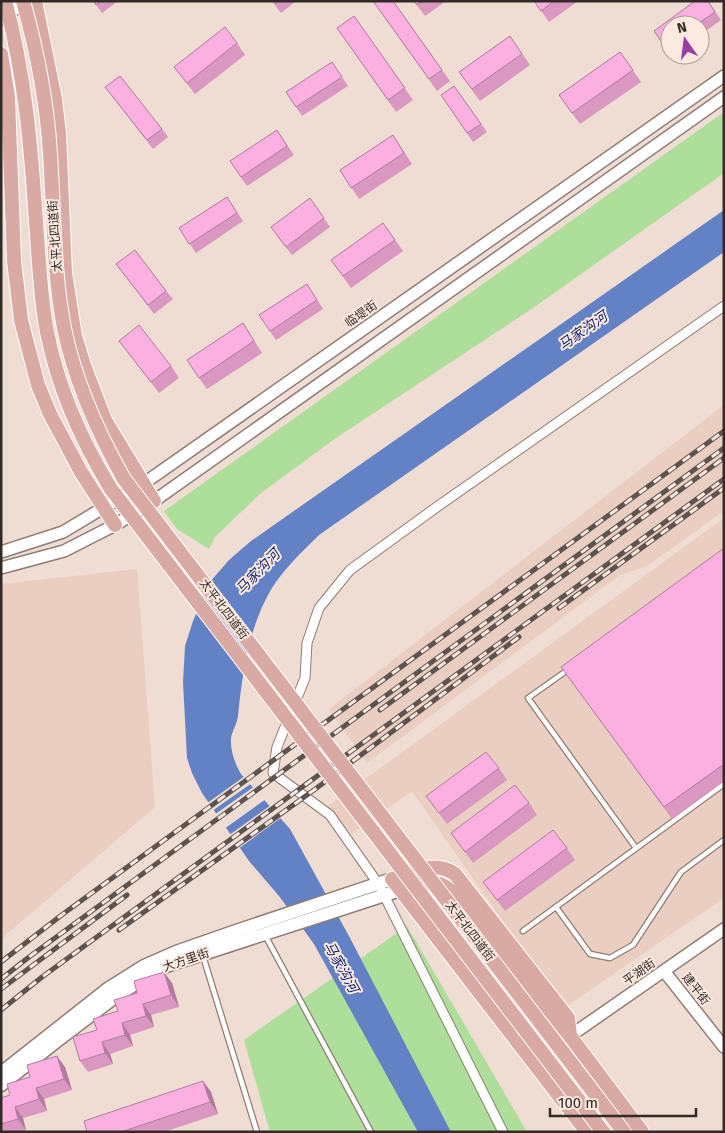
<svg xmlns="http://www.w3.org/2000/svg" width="725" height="1133" viewBox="0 0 725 1133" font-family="'Fira Sans','Noto Sans SC',sans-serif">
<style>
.built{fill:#e9cec1}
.green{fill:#addf9a}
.water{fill:#6381c5}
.pier{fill:#efdcd2}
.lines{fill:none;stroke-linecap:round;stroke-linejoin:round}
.service-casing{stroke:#8e7d74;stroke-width:7}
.minor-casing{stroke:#8e7d74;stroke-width:11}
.tertiary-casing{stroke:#8e7d74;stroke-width:14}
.secondary-casing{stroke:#8e7d74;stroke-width:15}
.primary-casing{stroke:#fff;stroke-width:16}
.service{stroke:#fff;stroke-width:4.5}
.minor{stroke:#fff;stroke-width:9}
.tertiary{stroke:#fff;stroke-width:11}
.secondary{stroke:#fff;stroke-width:12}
.primary{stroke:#d9a9a3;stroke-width:14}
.rail-casing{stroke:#5e534f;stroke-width:5}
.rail{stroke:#fce9df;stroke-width:3;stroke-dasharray:9;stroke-linecap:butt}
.primary-bridge-casing{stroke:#fff;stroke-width:16;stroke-linecap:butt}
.primary-bridge{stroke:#d9a9a3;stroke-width:14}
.wall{fill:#d997c2}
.shaded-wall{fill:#b07b9e}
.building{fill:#fcb0e2;stroke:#b07b9e}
.labels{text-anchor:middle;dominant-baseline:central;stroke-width:4;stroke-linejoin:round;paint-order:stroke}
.street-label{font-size:12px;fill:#322a27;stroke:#fce9df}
.water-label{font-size:14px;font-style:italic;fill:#071f6e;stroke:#fce9df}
</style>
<rect width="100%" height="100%" fill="#efdcd2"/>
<!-- built -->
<g class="built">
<polygon points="724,405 724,511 647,566 620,575 367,763 329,709"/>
<polygon points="724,518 724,898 564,1008 412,791 352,834 327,807"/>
<polygon points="137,569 155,807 1,939 1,584"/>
</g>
<!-- green -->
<g class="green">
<polygon points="724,112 724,173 533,308 336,438 261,493 215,537 209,549 177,529 164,511"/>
<polygon points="407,926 527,1132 270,1132 244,1040"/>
</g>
<!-- water -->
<path class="water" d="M724,210V252L319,535C301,553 280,572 268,595C248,632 242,676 238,716C237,724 232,731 231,738C230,750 235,764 241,774L290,829L350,938L451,1132H418L314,944L279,896L249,861L202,793L192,773L187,758L183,682L185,646L193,621L210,582L229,560L251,541Z"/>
<!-- pier -->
<g class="pier">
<polygon points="245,776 252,783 212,811 206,804"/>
<polygon points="255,786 266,799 224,829 214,815"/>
<polygon points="271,805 282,817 238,849 228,836"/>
</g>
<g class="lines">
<defs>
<g id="service">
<polyline points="569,669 528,698 636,848"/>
<polyline points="556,907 590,954 610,958 633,945 681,872 724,840"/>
<polyline points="523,931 724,784"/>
<polyline points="265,935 371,1132"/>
<polyline points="203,956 257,1132"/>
</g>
<polyline id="minor" points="503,1132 379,885 330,815 273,773 277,747 305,678 307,643 319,608 350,570 434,509 724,306"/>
<g id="tertiary">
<polyline points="1,19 26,1"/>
<polyline points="1,552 63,532 143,484 724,76"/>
<polyline points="1,568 64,551 115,525 154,501 724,97"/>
<polyline points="664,971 724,1047"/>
<polyline points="570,1036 724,929"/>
</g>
<g id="secondary">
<polyline points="1,1073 109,988 144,966 176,952 239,930 392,879"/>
<polyline points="1,1085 58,1040 115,997 160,968 400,890"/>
</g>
<g id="primary">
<polyline points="35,1 55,99 59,133 65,273 75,336 85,368 105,420 154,501"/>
<polyline points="1,54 8,97 14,261 21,320 38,385 50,414 81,472 115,525"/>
<path d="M403,889C430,881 440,877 460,899L570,1036"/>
<path d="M587,1132L392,879C414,872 435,860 455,874L568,1018L570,1036L642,1132"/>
</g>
</defs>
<!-- service casing -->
<use href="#service" class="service-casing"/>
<!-- minor casing -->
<use href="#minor" class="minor-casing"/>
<!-- tertiary casing -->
<use href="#tertiary" class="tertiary-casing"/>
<!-- secondary casing -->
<use href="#secondary" class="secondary-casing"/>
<!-- primary casing -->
<use href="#primary" class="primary-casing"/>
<!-- service -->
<use href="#service" class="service"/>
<!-- minor -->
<use href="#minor" class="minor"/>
<!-- tertiary -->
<use href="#tertiary" class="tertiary"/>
<!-- secondary -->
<use href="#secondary" class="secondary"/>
<!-- primary -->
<use href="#primary" class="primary"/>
<defs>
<g id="rail">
<polyline points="559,608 724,488"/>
<polyline points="380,710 724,458"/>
<polyline points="119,930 314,790 519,637"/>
<polyline points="1,962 63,914 724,431"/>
<polyline points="1,979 29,957 724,448"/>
<polyline points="1,989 127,895"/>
<polyline points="1,1010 42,977 724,479"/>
</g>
</defs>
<!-- rail casing -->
<use href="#rail" class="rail-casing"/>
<!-- rail -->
<use href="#rail" class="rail"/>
<defs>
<g id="primary-bridge">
<path d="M5,1C25,74 31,147 36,222C39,258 40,296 47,332C58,388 81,440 111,489L603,1132"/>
<path d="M23,1C37,51 47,103 50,154C54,212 53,271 64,328C75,382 97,431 124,479L624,1132"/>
</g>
</defs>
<!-- primary-bridge casing -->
<use href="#primary-bridge" class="primary-bridge-casing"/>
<!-- primary-bridge -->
<use href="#primary-bridge" class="primary-bridge"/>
</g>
<!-- wall -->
<g class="wall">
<polygon points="93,1 118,1 102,13"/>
<polygon points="272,1 296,1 281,13"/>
<polygon points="373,1 393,1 450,81 437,91"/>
<polygon points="414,1 446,1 425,16"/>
<polygon points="534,1 578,1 549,22"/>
<polygon points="708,1 721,20 700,35 700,25 670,25 670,54 654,31"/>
<polygon points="354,16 413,100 396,112 345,39"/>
<polygon points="510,36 530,65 480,101 459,72"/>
<polygon points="237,43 245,55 195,94 174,67"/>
<polygon points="620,52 641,82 580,124 559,95"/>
<polygon points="332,62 348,86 302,116 286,92"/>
<polygon points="454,86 487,132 473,142 441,95"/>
<polygon points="105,87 162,129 168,137 153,149"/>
<polygon points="277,130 294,155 247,186 230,161"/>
<polygon points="393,135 412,164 359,199 340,170"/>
<polygon points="227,197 243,221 196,253 179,228"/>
<polygon points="310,198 330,227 292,255 277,236"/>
<polygon points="383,223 403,251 351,288 331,260"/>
<polygon points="116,264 166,291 173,299 154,314"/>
<polygon points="307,284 323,309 276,340 259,315"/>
<polygon points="243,323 262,353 207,389 199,378"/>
<polygon points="119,341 171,366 179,378 159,393"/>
<polygon points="724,548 724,781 672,819 569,678"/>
<polygon points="499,768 507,780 447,824 426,796"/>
<polygon points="529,803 537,815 473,863 451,833"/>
<polygon points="567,848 575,860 505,911 483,882"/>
<polygon points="172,983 179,1007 151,1015 154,1027 130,1035 133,1046 110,1054 113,1064 88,1072 80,1061 97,1030 118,1011"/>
<polygon points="65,1067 72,1090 44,1099 47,1111 23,1118 26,1130 21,1132 1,1132 1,1098 10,1095"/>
<polygon points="203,1081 211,1092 218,1114 164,1132 87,1132"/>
</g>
<!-- shaded-wall -->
<g class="shaded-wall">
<polygon points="164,972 172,983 179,1007 171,995"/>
<polygon points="143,1004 151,1015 154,1027 146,1016"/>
<polygon points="122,1023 130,1035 133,1046 125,1035"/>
<polygon points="102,1042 110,1054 113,1064 105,1053"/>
<polygon points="57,1056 65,1067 72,1090 64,1079"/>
<polygon points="203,1081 211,1092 218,1114 210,1102"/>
<polygon points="36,1088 44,1099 47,1111 39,1099"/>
<polygon points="15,1107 23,1118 26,1130 18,1119"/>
</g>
<!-- building -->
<g class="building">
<polygon points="94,1 101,1 96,5"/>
<polygon points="273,1 279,1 275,4"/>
<polygon points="373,1 393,1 442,70 429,79"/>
<polygon points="414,1 422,1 417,5"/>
<polygon points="534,1 554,1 541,11"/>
<polygon points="695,1 708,1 715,12 696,25 670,25 670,43 665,47 654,31"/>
<polygon points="354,16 405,88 388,100 337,28"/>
<polygon points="225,27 237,43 187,83 174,67"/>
<polygon points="510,36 522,54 472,89 459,72"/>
<polygon points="620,52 633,70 572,113 559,95"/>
<polygon points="332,62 342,77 296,107 286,92"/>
<polygon points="120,76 162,129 147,140 105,87"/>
<polygon points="454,86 481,124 467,133 441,95"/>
<polygon points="277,130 287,146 241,177 230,161"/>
<polygon points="393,135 404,153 351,188 340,170"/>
<polygon points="227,197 237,213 189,244 179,228"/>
<polygon points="310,198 324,218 286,247 271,227"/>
<polygon points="383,223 395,240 343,276 331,260"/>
<polygon points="135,250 166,291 148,305 116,264"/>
<polygon points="307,284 317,300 270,331 259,315"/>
<polygon points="243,323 254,341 199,378 187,360"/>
<polygon points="139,325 171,366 151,382 119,341"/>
<polygon points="724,548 724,764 664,807 561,667"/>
<polygon points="486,752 499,768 439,813 426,796"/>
<polygon points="515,785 529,803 465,852 451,833"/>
<polygon points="553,830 567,848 497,900 483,882"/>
<polygon points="164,972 171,995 143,1004 146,1016 122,1023 125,1035 102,1042 105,1053 80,1061 73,1037 97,1030 93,1019 118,1011 114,1000 137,993 134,981"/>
<polygon points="57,1056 64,1079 36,1088 39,1099 15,1107 18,1119 1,1124 1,1098 10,1095 7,1084 30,1077 27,1065"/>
<polygon points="203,1081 210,1102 121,1132 87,1132 84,1121"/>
</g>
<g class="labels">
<!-- street labels -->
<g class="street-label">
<text transform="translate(55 236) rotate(-94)">太平北四道街</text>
<text transform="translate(361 314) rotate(-35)">临堤街</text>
<text transform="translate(224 609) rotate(53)">太平北四道街</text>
<text transform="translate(470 931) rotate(53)">太平北四道街</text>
<text transform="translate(186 960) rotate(-19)">大方里街</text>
<text transform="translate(639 972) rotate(-35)">平湖街</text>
<text transform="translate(696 989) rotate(52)">建平街</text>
</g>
<!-- water labels -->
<g class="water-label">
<text transform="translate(583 331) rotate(-35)">马家沟河</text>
<text transform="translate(258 572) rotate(-46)">马家沟河</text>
<text transform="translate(341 967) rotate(61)">马家沟河</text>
</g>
</g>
<!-- border -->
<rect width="725" height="1133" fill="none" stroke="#322a27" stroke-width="5"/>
<!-- north arrow -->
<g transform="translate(685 40) rotate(346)"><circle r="24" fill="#fce9df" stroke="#ab9d95"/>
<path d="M0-4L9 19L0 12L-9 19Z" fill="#9d3ea6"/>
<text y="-8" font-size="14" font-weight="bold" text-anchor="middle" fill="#322a27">N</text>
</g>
<!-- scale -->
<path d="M550 1108v8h146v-8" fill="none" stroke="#322a27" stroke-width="2.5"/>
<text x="558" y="1108" font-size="15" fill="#322a27" stroke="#fce9df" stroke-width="4" paint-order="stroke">100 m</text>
</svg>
